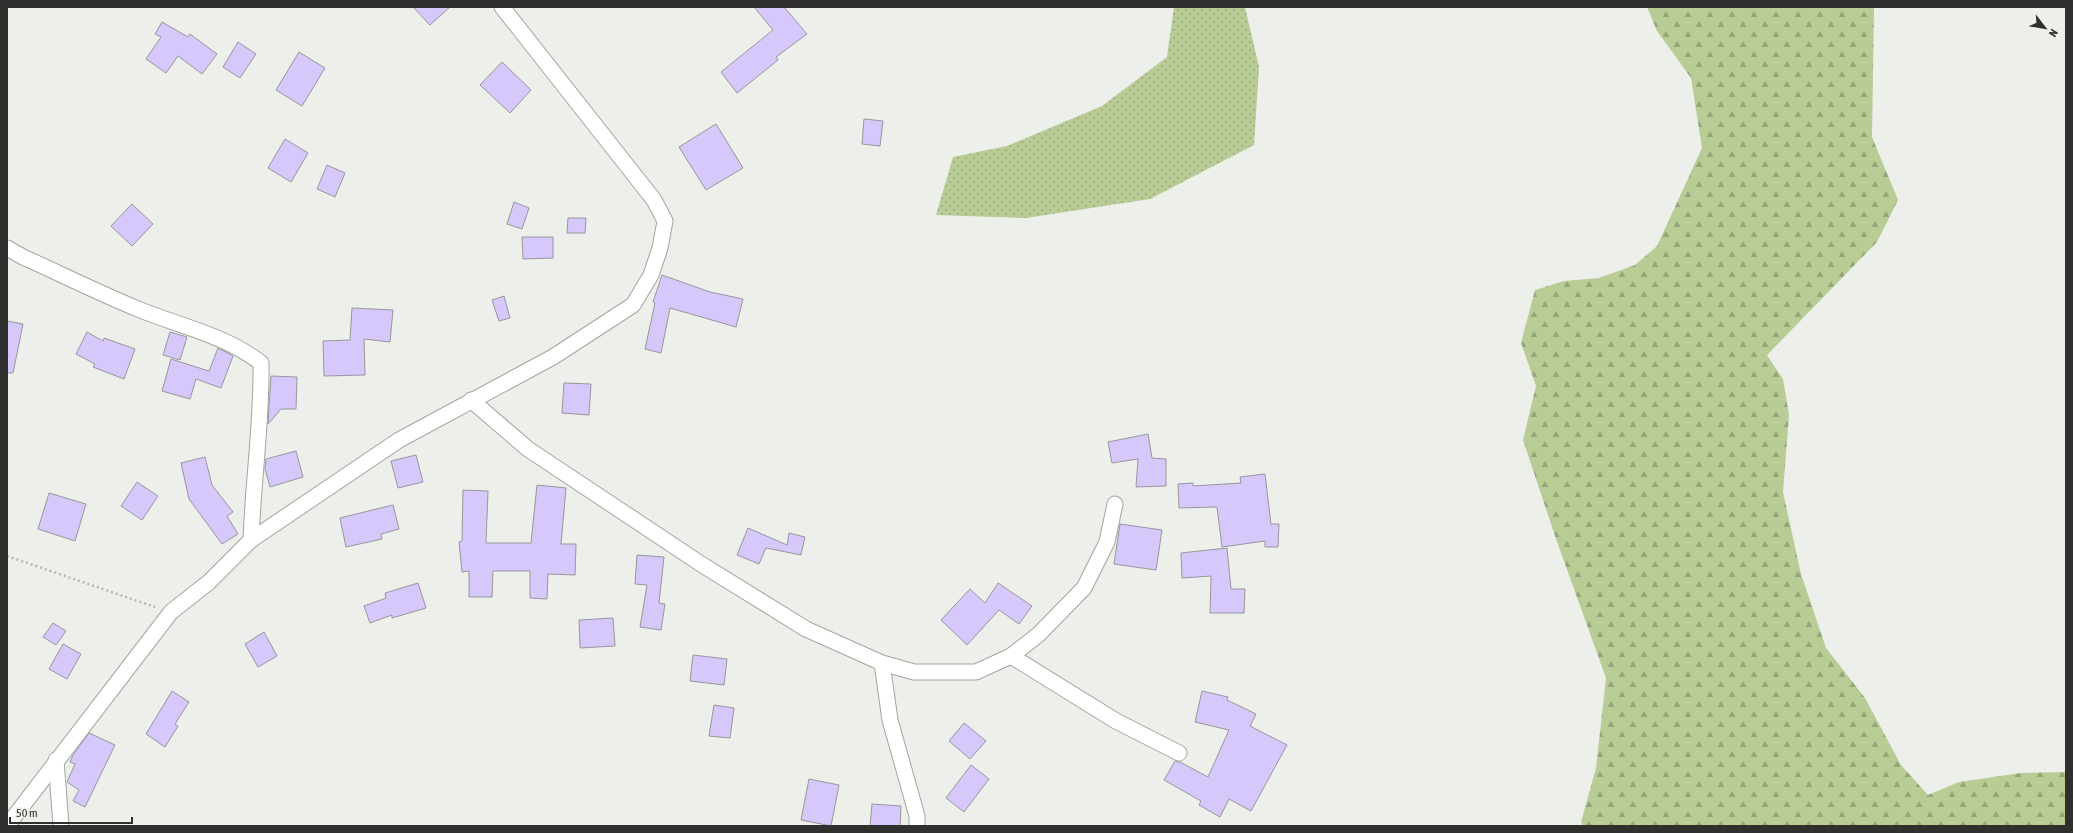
<svg xmlns="http://www.w3.org/2000/svg" width="2073" height="833" viewBox="0 0 2073 833" font-family="'Asap Condensed',sans-serif">
<style>
.grass{fill:url(#grass-dots)}
.forest{fill:url(#forest-firs)}
.building{fill:#d7c8fc;stroke:#98969b}
.lines{fill:none;stroke-linecap:round;stroke-linejoin:round}
.minor-casing{stroke:#a3a5a0;stroke-width:17}
.path{stroke:#b4b6b2;stroke-width:2.5;stroke-dasharray:2 3;stroke-linecap:butt}
.minor{stroke:#fff;stroke-width:15}
</style>
<defs>
<pattern id="grass-dots" width="8" height="8" patternUnits="userSpaceOnUse"><rect width="8" height="8" fill="#b9cc95"/><path d="M2 2h.1M6 6h.1" fill="none" stroke="#97a67a" stroke-width="1.8" stroke-linecap="round"/></pattern>
<pattern id="forest-firs" width="22" height="20" patternUnits="userSpaceOnUse"><rect width="22" height="20" fill="#b9cc95"/><path d="M5 1l3.5 6h-7zM16 11l3.5 6h-7z" fill="#97a67a"/></pattern>
</defs>
<rect width="100%" height="100%" fill="#edefea"/>
<!-- grass -->
<polygon class="grass" points="1174,7 1245,7 1259,67 1254,145 1150,199 1026,218 936,215 953,157 1007,146 1102,106 1167,57"/>
<!-- forest -->
<polygon class="forest" points="1647,7 1874,7 1872,137 1898,200 1877,242 1767,355 1783,379 1789,415 1783,492 1801,574 1826,648 1865,698 1901,765 1928,795 1959,782 2021,773 2066,772 2066,826 1583,826 1581,822 1596,768 1606,678 1556,539 1523,440 1536,386 1521,343 1535,290 1564,281 1599,278 1635,265 1657,246 1702,148 1691,78 1657,31"/>
<!-- building -->
<g class="building">
<polygon points="413,7 450,7 430,25"/>
<polygon points="754,7 784,7 807,34 776,57 778,60 737,93 721,72 773,30"/>
<polygon points="162,22 188,37 190,34 217,54 202,74 178,56 166,73 146,59 161,37 155,34"/>
<polygon points="238,42 256,54 240,78 223,67"/>
<polygon points="299,52 325,68 302,106 276,90"/>
<polygon points="502,62 531,90 510,113 480,85"/>
<polygon points="864,119 883,121 880,146 862,144"/>
<polygon points="716,124 743,168 706,190 679,147"/>
<polygon points="285,139 308,153 291,182 268,168"/>
<polygon points="327,165 345,173 335,197 317,189"/>
<polygon points="514,202 529,208 522,229 507,224"/>
<polygon points="132,204 153,224 132,246 111,226"/>
<polygon points="568,218 586,218 585,233 567,233"/>
<polygon points="522,237 553,237 553,258 523,259"/>
<polygon points="662,275 710,292 743,299 736,327 670,308 661,353 645,349 655,303 653,302"/>
<polygon points="504,296 510,318 499,321 492,300"/>
<polygon points="352,308 393,310 390,342 364,339 365,375 324,376 323,341 350,340"/>
<polygon points="7,321 23,324 13,373 7,373"/>
<polygon points="87,332 103,341 104,338 135,349 124,379 93,367 95,364 76,354"/>
<polygon points="170,332 187,337 180,360 163,355"/>
<polygon points="218,348 233,356 221,388 196,379 190,399 162,391 171,359 209,371"/>
<polygon points="271,376 297,377 296,409 281,409 268,424"/>
<polygon points="564,383 591,384 589,415 562,413"/>
<polygon points="1148,434 1152,458 1166,459 1166,486 1136,487 1138,459 1112,463 1108,442"/>
<polygon points="296,451 303,477 270,487 265,469 266,459"/>
<polygon points="416,455 423,482 398,488 391,461"/>
<polygon points="205,457 212,485 233,512 227,516 238,534 222,544 189,499 181,463"/>
<polygon points="1265,474 1271,524 1279,524 1278,547 1265,547 1265,541 1222,547 1217,507 1179,508 1178,484 1193,483 1193,486 1241,483 1240,477"/>
<polygon points="137,482 158,496 142,520 121,506"/>
<polygon points="537,485 566,488 561,544 576,544 575,575 548,574 547,599 530,598 530,571 493,571 492,597 469,597 469,571 462,572 459,542 462,541 463,490 488,491 486,543 531,543"/>
<polygon points="49,493 86,504 75,541 38,529"/>
<polygon points="393,505 399,529 381,534 382,539 346,547 340,518"/>
<polygon points="1120,524 1162,530 1156,570 1114,564"/>
<polygon points="748,528 787,545 789,533 805,537 801,555 766,548 759,564 737,555"/>
<polygon points="1227,548 1231,589 1245,589 1244,613 1210,613 1211,576 1182,578 1181,553"/>
<polygon points="637,555 664,557 659,603 665,604 661,630 640,627 647,585 635,584"/>
<polygon points="418,583 426,608 392,618 392,615 370,623 364,606 386,598 385,593"/>
<polygon points="998,583 1032,606 1019,624 999,610 967,645 941,620 970,589 985,603"/>
<polygon points="613,618 615,646 580,648 579,620"/>
<polygon points="53,623 66,631 56,645 43,637"/>
<polygon points="264,632 277,656 258,667 245,644"/>
<polygon points="63,644 81,654 67,679 49,669"/>
<polygon points="693,655 727,659 724,685 690,681"/>
<polygon points="172,691 189,702 175,724 178,726 165,747 146,734"/>
<polygon points="1202,691 1228,697 1227,700 1256,714 1250,726 1287,745 1251,811 1229,799 1220,817 1199,805 1201,801 1164,780 1175,761 1180,762 1208,777 1229,730 1195,722"/>
<polygon points="714,705 734,708 730,738 709,736"/>
<polygon points="964,723 986,741 970,759 949,741"/>
<polygon points="89,733 115,745 85,807 73,801 79,790 67,782 75,764 70,762 73,755"/>
<polygon points="971,765 989,779 964,812 946,798"/>
<polygon points="809,779 839,785 831,826 801,820"/>
<polygon points="872,804 901,806 900,826 870,826"/>
</g>
<g class="lines">
<defs>
<g id="minor">
<path d="M7,248L23,257C61,274 99,293 138,309C179,326 225,335 261,363C262,422 253,481 251,540"/>
<polyline points="471,400 528,449 701,564 806,629 882,663 914,672 976,672 1011,656 1038,635 1084,588 1107,542 1115,504"/>
<polyline points="1011,656 1116,721 1179,753"/>
<polyline points="882,663 890,720 917,816 917,826"/>
<polyline points="56,760 61,826"/>
<polyline points="7,826 171,612 209,582 251,540 399,440 553,357 633,305 651,275 660,248 665,221 654,200 502,7"/>
</g>
</defs>
<!-- minor casing -->
<use href="#minor" class="minor-casing"/>
<!-- path -->
<polyline class="path" points="7,556 155,607"/>
<!-- minor -->
<use href="#minor" class="minor"/>
</g>
<!-- border -->
<rect width="2073" height="833" fill="none" stroke="#30312f" stroke-width="16"/>
<!-- north arrow -->
<g transform="translate(2045 28) rotate(121)" stroke="#edefea" stroke-width="3" paint-order="stroke">
<path d="M0-3L7 15L0 10L-7 15Z" fill="#30312f"/>
<text y="-6" font-size="11" font-weight="bold" text-anchor="middle" fill="#30312f">N</text>
</g>
<!-- scale -->
<path d="M10 817v6h122v-6" fill="none" stroke="#30312f" stroke-width="2"/>
<text x="16" y="817" font-size="12" fill="#30312f" stroke="#edefea" stroke-width="3" paint-order="stroke">50 m</text>
</svg>
